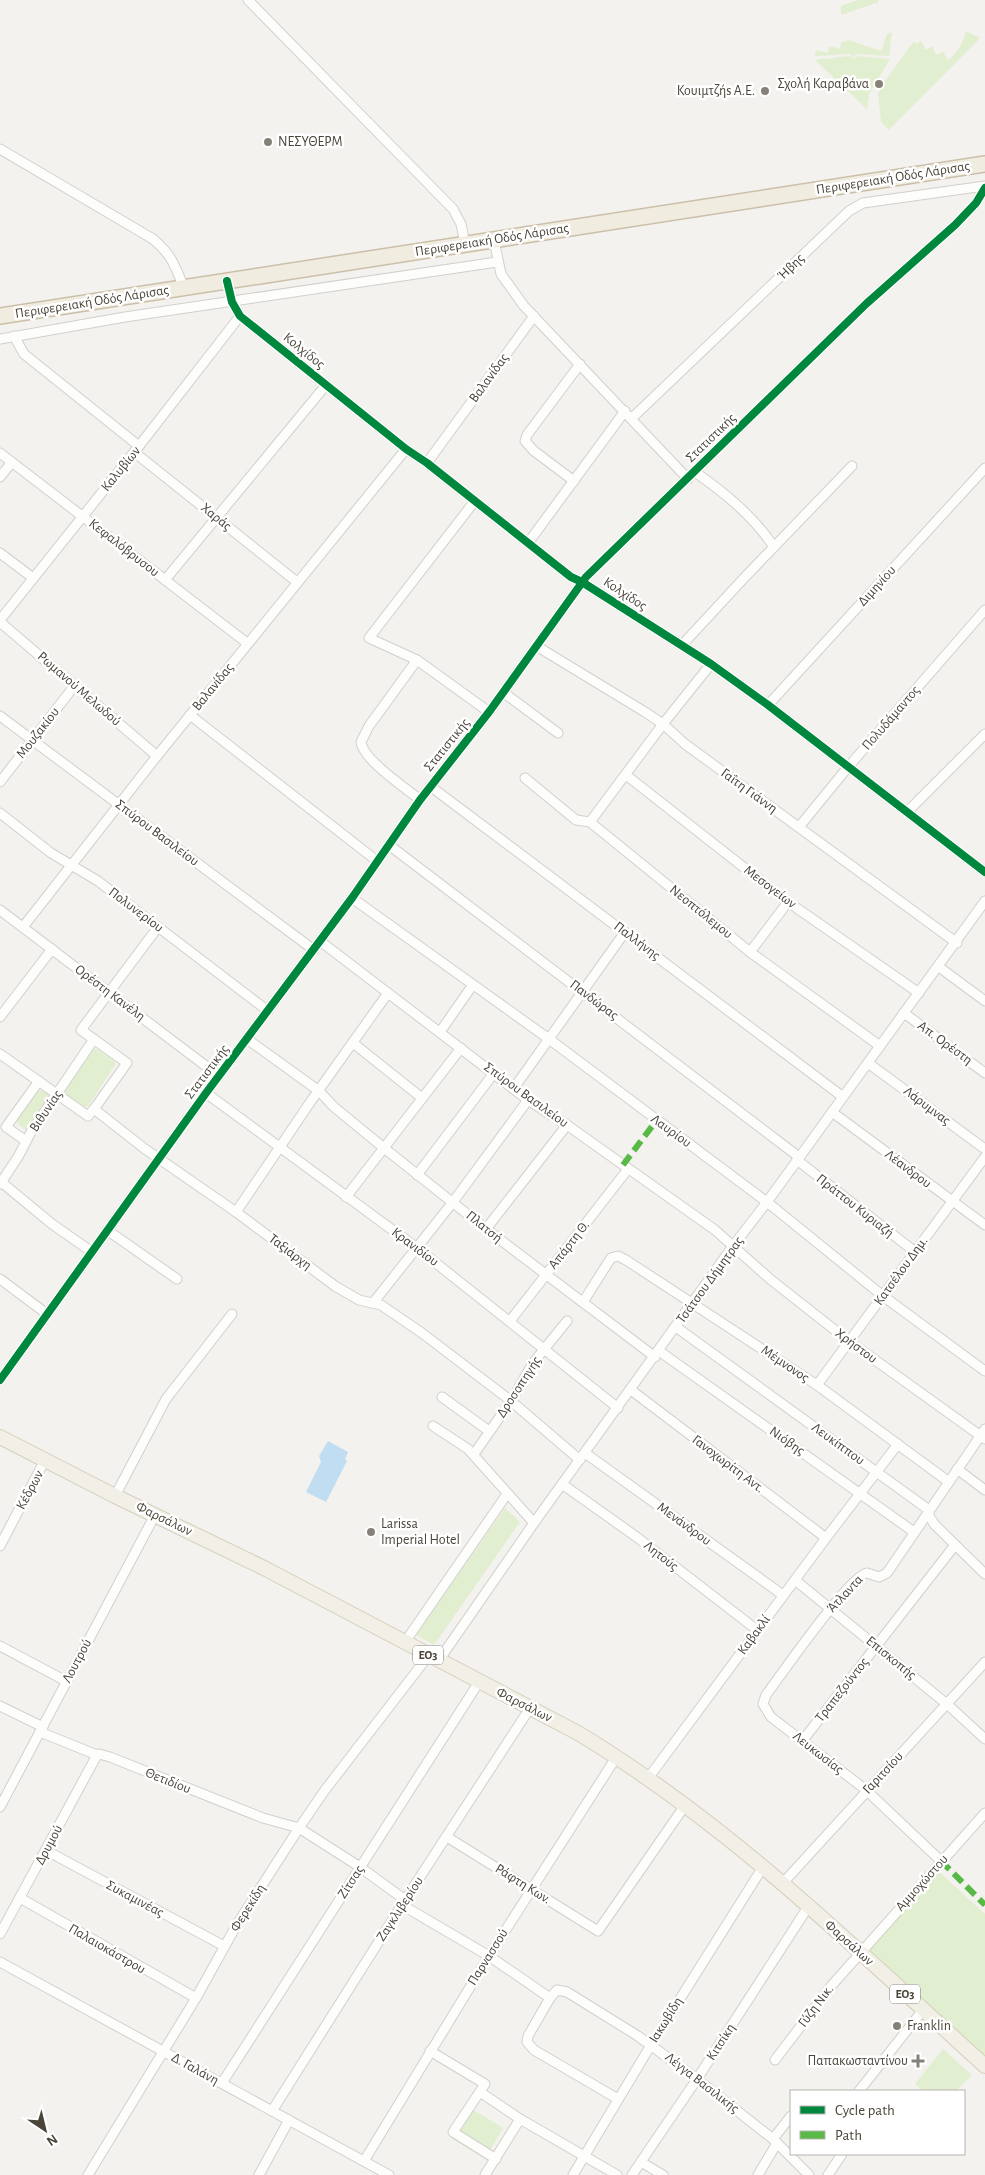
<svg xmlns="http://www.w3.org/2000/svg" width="985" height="2175" viewBox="0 0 985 2175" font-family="'Alegreya Sans',sans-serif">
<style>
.green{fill:#e1eecf}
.water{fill:#c0ddf1}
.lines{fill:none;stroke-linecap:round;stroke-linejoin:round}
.minor-casing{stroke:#d2d0cb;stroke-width:11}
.primary-casing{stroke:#d6cebb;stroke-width:16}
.trunk-casing{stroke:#ccbfa9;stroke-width:18}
.minor{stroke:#fdfdfc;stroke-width:9}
.primary{stroke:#f2efe6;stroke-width:14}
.trunk{stroke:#f0ece0;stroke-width:15}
.quiet{stroke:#58b947;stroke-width:6;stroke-dasharray:12 6;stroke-linecap:butt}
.cycleway-casing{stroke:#fff;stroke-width:11}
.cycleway{stroke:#00873e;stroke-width:8}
.poi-dot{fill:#868178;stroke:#fff;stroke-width:2}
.labels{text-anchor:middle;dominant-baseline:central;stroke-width:5;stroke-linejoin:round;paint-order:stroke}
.shield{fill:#fff;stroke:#817c74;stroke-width:1}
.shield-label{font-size:12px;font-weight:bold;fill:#4b4439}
.poi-label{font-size:14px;fill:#4b4439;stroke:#fff;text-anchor:end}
.street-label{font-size:14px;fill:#4b4439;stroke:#fff}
</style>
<rect width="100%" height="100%" fill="#f4f2ee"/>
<!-- green -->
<g class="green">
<polygon points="857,0 879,0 877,4 876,3 841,15 841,6"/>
<path d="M966,31L980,38L889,130L881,122L878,94L883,84L914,41L916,44L921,41L926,50L932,46L936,55L943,52L948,60C958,53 963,42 966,31Z"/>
<polygon points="892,32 889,56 858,54 853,57 850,54 815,56 816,50 828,53 829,46 840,49 841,43 849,40 881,51 887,34"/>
<polygon points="849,56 854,59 858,56 890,59 869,94 867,109 815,60"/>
<polygon points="94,1049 97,1049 115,1062 115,1065 88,1106 85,1107 66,1094 65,1090"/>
<polygon points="43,1090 50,1094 50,1097 28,1129 24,1129 18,1124 17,1119 39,1091"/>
<polygon points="505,1508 520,1522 434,1645 416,1635"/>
<polygon points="936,1869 985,1914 985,2056 866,1950"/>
<polygon points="943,2049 972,2075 956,2091 923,2091 915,2084"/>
<polygon points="470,2108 503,2128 485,2159 451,2138"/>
</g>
<!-- water -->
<polygon class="water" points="328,1441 348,1452 345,1459 347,1461 326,1502 306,1492 321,1462 319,1456"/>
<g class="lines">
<defs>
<g id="minor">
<polyline points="248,0 453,209 461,224 465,244"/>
<path d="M0,149L153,239C171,254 175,265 184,288"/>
<polyline points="494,240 501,274 524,306 688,479"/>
<polyline points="227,281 232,302 240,316 406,449 427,463 571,577 582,582 711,664 768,705 985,872"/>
<polyline points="14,336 24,354 139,446"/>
<polyline points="0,339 125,317 497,262"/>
<polyline points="632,418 849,211 863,203 985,186"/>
<polyline points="134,452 297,582"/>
<polyline points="0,453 247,643"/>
<polyline points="427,463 534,316"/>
<path d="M695,472C725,493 753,516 774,547"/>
<polyline points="0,477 12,462"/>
<polyline points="574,481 534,451 525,441 527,435 580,364"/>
<polyline points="474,502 369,638 417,660 489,712"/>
<polyline points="528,543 625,411"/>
<polyline points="0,553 33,578"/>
<polyline points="165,580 326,385"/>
<polyline points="0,620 139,446 240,316"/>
<polyline points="0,622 157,756"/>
<polyline points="682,645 745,577 852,466"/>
<polyline points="538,647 645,712 663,724 685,744 957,943"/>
<path d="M417,660L369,726L361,742C363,760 406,788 420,800"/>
<polyline points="504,693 558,733"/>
<polyline points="768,705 985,468"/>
<polyline points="190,715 377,861"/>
<polyline points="0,716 314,950"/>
<polyline points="626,775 788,902 919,993"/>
<polyline points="525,778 576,820 590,822 750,952 880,1046"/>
<polyline points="0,782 75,685"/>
<polyline points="430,786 843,1097"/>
<polyline points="907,812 985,734"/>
<polyline points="0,813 51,853 98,881 268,1011"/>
<polyline points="590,822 663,724 711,664"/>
<polyline points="799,827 848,767 985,610"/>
<polyline points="389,845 799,1157"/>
<polyline points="352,898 549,1039 767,1202 883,1296 985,1371"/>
<polyline points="0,910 219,1076"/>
<polyline points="23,927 157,756 406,449"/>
<polyline points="320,941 528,1100 567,1125 715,1230 770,1279 850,1342 985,1439"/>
<polyline points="750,952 788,902"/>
<polyline points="939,967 985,1001"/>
<polyline points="904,1013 985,1073"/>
<polyline points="0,1017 52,949"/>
<polyline points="440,1032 472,986"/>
<polyline points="247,1039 319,1091 334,1107 384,1148 486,1229 655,1357"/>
<polyline points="353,1043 422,1098"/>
<polyline points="0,1054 88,1116 94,1109 145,1149 236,1212 335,1286 359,1300 381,1305 422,1333 511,1401 580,1460"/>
<polyline points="868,1063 985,1149"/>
<polyline points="514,1088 625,932"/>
<polyline points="206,1093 417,1248 618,1408"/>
<polyline points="94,1109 127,1063 81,1030 158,927"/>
<polyline points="832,1112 985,1225"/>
<polyline points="26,1141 6,1127 39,1081"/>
<polyline points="797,1160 914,1251"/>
<polyline points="417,1175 494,1073"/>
<polyline points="0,1181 52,1224 92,1252"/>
<polyline points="0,1184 18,1157 31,1132 94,1039"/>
<polyline points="346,1197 461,1048"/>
<polyline points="236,1212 311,1101 388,993"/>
<polyline points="486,1229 567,1125"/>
<polyline points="107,1230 177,1279"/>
<polyline points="0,1279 47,1314"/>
<polyline points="583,1302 611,1258 618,1256 626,1260 817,1385 949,1482"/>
<polyline points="373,1303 453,1202 528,1100"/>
<polyline points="510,1321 628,1169"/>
<polyline points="676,1327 929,1510"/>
<polyline points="659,1351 914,1532"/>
<polyline points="0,1380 206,1093 352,898 420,800 489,712 586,577 866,304 955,225 976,203 985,188"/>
<polyline points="817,1385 985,1157"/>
<polyline points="631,1390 826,1538"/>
<polyline points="442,1397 489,1431"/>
<polyline points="433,1426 468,1449 534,1523"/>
<polyline points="585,1453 783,1595"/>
<polyline points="474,1454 511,1401 533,1363 567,1321"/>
<polyline points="957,1469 985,1490"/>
<polyline points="562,1484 638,1538 757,1630"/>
<polyline points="115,1496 166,1399 232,1314"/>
<polyline points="929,1510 929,1516 935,1525 985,1574"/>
<polyline points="0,1546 45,1460"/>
<polyline points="795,1580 948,1705 985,1739"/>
<polyline points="405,1642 507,1494"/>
<polyline points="0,1646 66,1681"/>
<polyline points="439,1660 534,1523 733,1246 767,1202 985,901"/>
<polyline points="0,1706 43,1727"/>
<polyline points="40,1732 97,1755 99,1754 110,1757 263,1818 299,1828 360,1867 405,1900"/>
<polyline points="803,1740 955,1545"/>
<polyline points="649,1777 826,1538 898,1444"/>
<polyline points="0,1807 155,1515"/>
<polyline points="447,1837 598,1931 686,1804"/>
<polyline points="47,1851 224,1946"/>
<path d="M941,1861L866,1790L771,1717L763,1704L766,1695C781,1675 850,1575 867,1573L879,1577L887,1573L985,1429"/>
<polyline points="782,1884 985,1662"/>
<polyline points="20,1898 196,1998"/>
<polyline points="402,1905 489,1956 550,1998"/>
<polyline points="0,1934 97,1755"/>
<polyline points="0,1962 389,2175"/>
<polyline points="430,2051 485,2084 453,2132 496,2159"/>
<polyline points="775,2060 832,1985 985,1813"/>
<polyline points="222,2083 479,1682"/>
<polyline points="859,2091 923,2010"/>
<polyline points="480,2092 520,2119 617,2175"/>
<polyline points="618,2099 534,2050 527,2042 528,2036 550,1998 557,1990 567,1992 638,2036 697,2079 773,2139 809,2175"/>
<polyline points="272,2111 405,1900 530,1708"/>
<polyline points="773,2139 791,2116"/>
<polyline points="364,2161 489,1956 617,1756"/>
<polyline points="641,2162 663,2175"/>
<polyline points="88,2175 196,1998 236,1926 299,1828 325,1790 429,1655"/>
<polyline points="259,2175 289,2120"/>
<polyline points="485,2175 520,2119"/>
<polyline points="573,2175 651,2045 763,1867"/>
<polyline points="632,2175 697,2079 808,1907"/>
<polyline points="758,2175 777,2143"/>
<polyline points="828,2175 842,2154"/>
</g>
<path id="primary" d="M0,1437L115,1496L264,1568L578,1733C729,1824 855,1948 985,2066"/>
<polyline id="trunk" points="0,316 985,164"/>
</defs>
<!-- minor casing -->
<use href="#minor" class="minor-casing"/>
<!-- primary casing -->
<use href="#primary" class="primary-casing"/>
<!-- trunk casing -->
<use href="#trunk" class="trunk-casing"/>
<!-- minor -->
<use href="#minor" class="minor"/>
<!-- primary -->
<use href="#primary" class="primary"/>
<!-- trunk -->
<use href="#trunk" class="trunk"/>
<!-- quiet -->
<g class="quiet">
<polyline points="623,1165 656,1121"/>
<polyline points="941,1861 985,1905"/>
</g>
<defs>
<g id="cycleway">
<polyline points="227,281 232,302 240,316 406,449 427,463 571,577 582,582 711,664 768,705 985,872"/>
<polyline points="0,1380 206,1093 352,898 420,800 489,712 586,577 866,304 955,225 976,203 985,188"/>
</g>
</defs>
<!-- cycleway casing -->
<use href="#cycleway" class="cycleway-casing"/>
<!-- cycleway -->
<use href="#cycleway" class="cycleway"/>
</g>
<!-- markers -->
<g class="poi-dot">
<circle cx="879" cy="84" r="5"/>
<circle cx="765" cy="91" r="5"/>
<circle cx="268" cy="142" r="5"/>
<circle cx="371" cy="1532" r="5"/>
<circle cx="897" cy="2026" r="5"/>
<path d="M915.5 2053.5h5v5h5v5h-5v5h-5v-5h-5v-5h5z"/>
</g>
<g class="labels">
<!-- shield labels -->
<g class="shield">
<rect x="413" y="1645.5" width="30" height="19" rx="4"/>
<rect x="890" y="1984.5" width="30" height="19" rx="4"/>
</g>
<g class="shield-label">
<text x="428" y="1655">ΕΟ3</text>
<text x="905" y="1994">ΕΟ3</text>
</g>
<!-- poi labels -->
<g class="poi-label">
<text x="869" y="84">Σχολή Καραβάνα</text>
<text x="755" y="91">Κουιμτζήs Α.Ε.</text>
<text x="278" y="142" text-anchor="start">ΝΕΣΥΘΕΡΜ</text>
<text x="381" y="1524" text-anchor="start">Larissa<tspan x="381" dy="16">Imperial Hotel</tspan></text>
<text x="907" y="2026" text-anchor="start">Franklin</text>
<text x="908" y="2061">Παπακωσταντίνου</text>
</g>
<!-- street labels -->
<g class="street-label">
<text transform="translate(893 178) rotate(-9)">Περιφερειακή Οδός Λάρισας</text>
<text transform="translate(492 240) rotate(-9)">Περιφερειακή Οδός Λάρισας</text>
<text transform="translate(791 267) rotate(-44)">Ήβης</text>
<text transform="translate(92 302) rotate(-9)">Περιφερειακή Οδός Λάρισας</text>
<text transform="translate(304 351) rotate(39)">Κολχίδος</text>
<text transform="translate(489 378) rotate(-54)">Βαλανίδας</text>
<text transform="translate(711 438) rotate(-44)">Στατιστικής</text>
<text transform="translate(121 469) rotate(-51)">Καλυβίων</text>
<text transform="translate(216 517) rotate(39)">Χαράς</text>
<text transform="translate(124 548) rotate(38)">Κεφαλόβρυσου</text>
<text transform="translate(877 586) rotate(-48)">Διμηνίου</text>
<text transform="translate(625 594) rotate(33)">Κολχίδος</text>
<text transform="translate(213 687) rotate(-51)">Βαλανίδας</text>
<text transform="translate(79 689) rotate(41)">Ρωμανού Μελωδού</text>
<text transform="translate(891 718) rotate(-49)">Πολυδάμαντος</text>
<text transform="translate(38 733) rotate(-52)">Μουζακίου</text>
<text transform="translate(447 745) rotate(-51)">Στατιστικής</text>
<text transform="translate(749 791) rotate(36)">Γαΐτη Γιάννη</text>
<text transform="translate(157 833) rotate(37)">Σπύρου Βασιλείου</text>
<text transform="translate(770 887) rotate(37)">Μεσογείων</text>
<text transform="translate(136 910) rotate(37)">Πολυνερίου</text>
<text transform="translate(701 912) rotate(39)">Νεοπτόλεμου</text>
<text transform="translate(637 941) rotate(37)">Παλλήνης</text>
<text transform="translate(110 993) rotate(37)">Ορέστη Κανέλη</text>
<text transform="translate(594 1000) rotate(37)">Πανδώρας</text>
<text transform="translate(945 1043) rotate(36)">Απ. Ορέστη</text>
<text transform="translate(207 1072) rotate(-53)">Στατιστικής</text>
<text transform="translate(526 1095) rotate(36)">Σπύρου Βασιλείου</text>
<text transform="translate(927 1106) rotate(37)">Λάρυμνας</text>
<text transform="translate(46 1111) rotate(-56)">Βιθυνίας</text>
<text transform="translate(671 1131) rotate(36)">Λαυρίου</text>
<text transform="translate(908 1169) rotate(37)">Λέανδρου</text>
<text transform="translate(855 1206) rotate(38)">Πράττου Κυριαζή</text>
<text transform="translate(484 1227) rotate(39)">Πλατσή</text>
<text transform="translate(569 1245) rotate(-52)">Απάρτη Θ.</text>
<text transform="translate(415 1247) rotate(37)">Κρανιδίου</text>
<text transform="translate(290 1252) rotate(37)">Ταξιάρχη</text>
<text transform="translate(901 1271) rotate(-54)">Κατσέλου Δημ.</text>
<text transform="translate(710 1280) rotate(-54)">Τσάτσου Δήμητρας</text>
<text transform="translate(856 1346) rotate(37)">Χρήστου</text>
<text transform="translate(785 1364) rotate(34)">Μέμνονος</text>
<text transform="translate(519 1387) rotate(-57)">Δροσοπηγής</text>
<text transform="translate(787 1441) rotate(35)">Νιόβης</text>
<text transform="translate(838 1444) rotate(36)">Λευκίππου</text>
<text transform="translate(728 1464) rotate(37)">Γανοχωρίτη Αντ.</text>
<text transform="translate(30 1490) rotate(-62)">Κέδρων</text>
<text transform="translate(164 1519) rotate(26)">Φαρσάλων</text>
<text transform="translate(684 1524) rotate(36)">Μενάνδρου</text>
<text transform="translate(661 1556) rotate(38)">Λητούς</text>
<text transform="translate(845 1594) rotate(-47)">Άτλαντα</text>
<text transform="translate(754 1635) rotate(-54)">Καβακλί</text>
<text transform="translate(891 1658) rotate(39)">Επισκοπής</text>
<text transform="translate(77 1661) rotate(-62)">Λουτρού</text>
<text transform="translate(842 1690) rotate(-52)">Τραπεζούντος</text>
<text transform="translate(524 1705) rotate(27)">Φαρσάλων</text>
<text transform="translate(818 1753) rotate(38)">Λευκωσίας</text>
<text transform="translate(883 1773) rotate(-47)">Γαριτσίου</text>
<text transform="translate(168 1781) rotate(22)">Θετιδίου</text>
<text transform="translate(49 1845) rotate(-62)">Δρυμού</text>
<text transform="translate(351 1882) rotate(-57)">Ζίτσας</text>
<text transform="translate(922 1883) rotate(-48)">Αμμοχώστου</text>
<text transform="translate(523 1884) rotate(32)">Ράφτη Κων.</text>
<text transform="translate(135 1899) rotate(28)">Συκαμινέας</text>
<text transform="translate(248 1908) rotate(-58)">Φερεκίδη</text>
<text transform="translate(400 1909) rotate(-57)">Ζαγκλιβερίου</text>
<text transform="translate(849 1943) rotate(42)">Φαρσάλων</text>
<text transform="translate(107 1949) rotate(30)">Παλαιοκάστρου</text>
<text transform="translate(488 1957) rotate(-58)">Παρνασσού</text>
<text transform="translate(816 2006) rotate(-53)">Γύζη Νικ.</text>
<text transform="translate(666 2020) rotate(-58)">Ιακωβίδη</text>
<text transform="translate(721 2042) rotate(-57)">Κιτσίκη</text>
<text transform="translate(195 2069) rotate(29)">Δ. Γαλάνη</text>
<text transform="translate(702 2083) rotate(38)">Λέγγα Βασιλικής</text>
</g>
</g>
<!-- legend -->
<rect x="790" y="2090" width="175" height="65" fill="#ffffff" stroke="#b7b4b0"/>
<rect x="800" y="2106" width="25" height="8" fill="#00873e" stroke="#b7b4b0"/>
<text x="835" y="2115" font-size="15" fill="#4b4439">Cycle path</text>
<rect x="800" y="2131" width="25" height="8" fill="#58b947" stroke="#b7b4b0"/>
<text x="835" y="2140" font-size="15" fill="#4b4439">Path</text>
<!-- north arrow -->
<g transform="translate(45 2130) rotate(145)" stroke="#ffffff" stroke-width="4" paint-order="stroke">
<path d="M0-4L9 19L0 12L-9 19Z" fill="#4b4439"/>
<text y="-8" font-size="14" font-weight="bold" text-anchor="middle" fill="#4b4439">N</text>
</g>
</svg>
